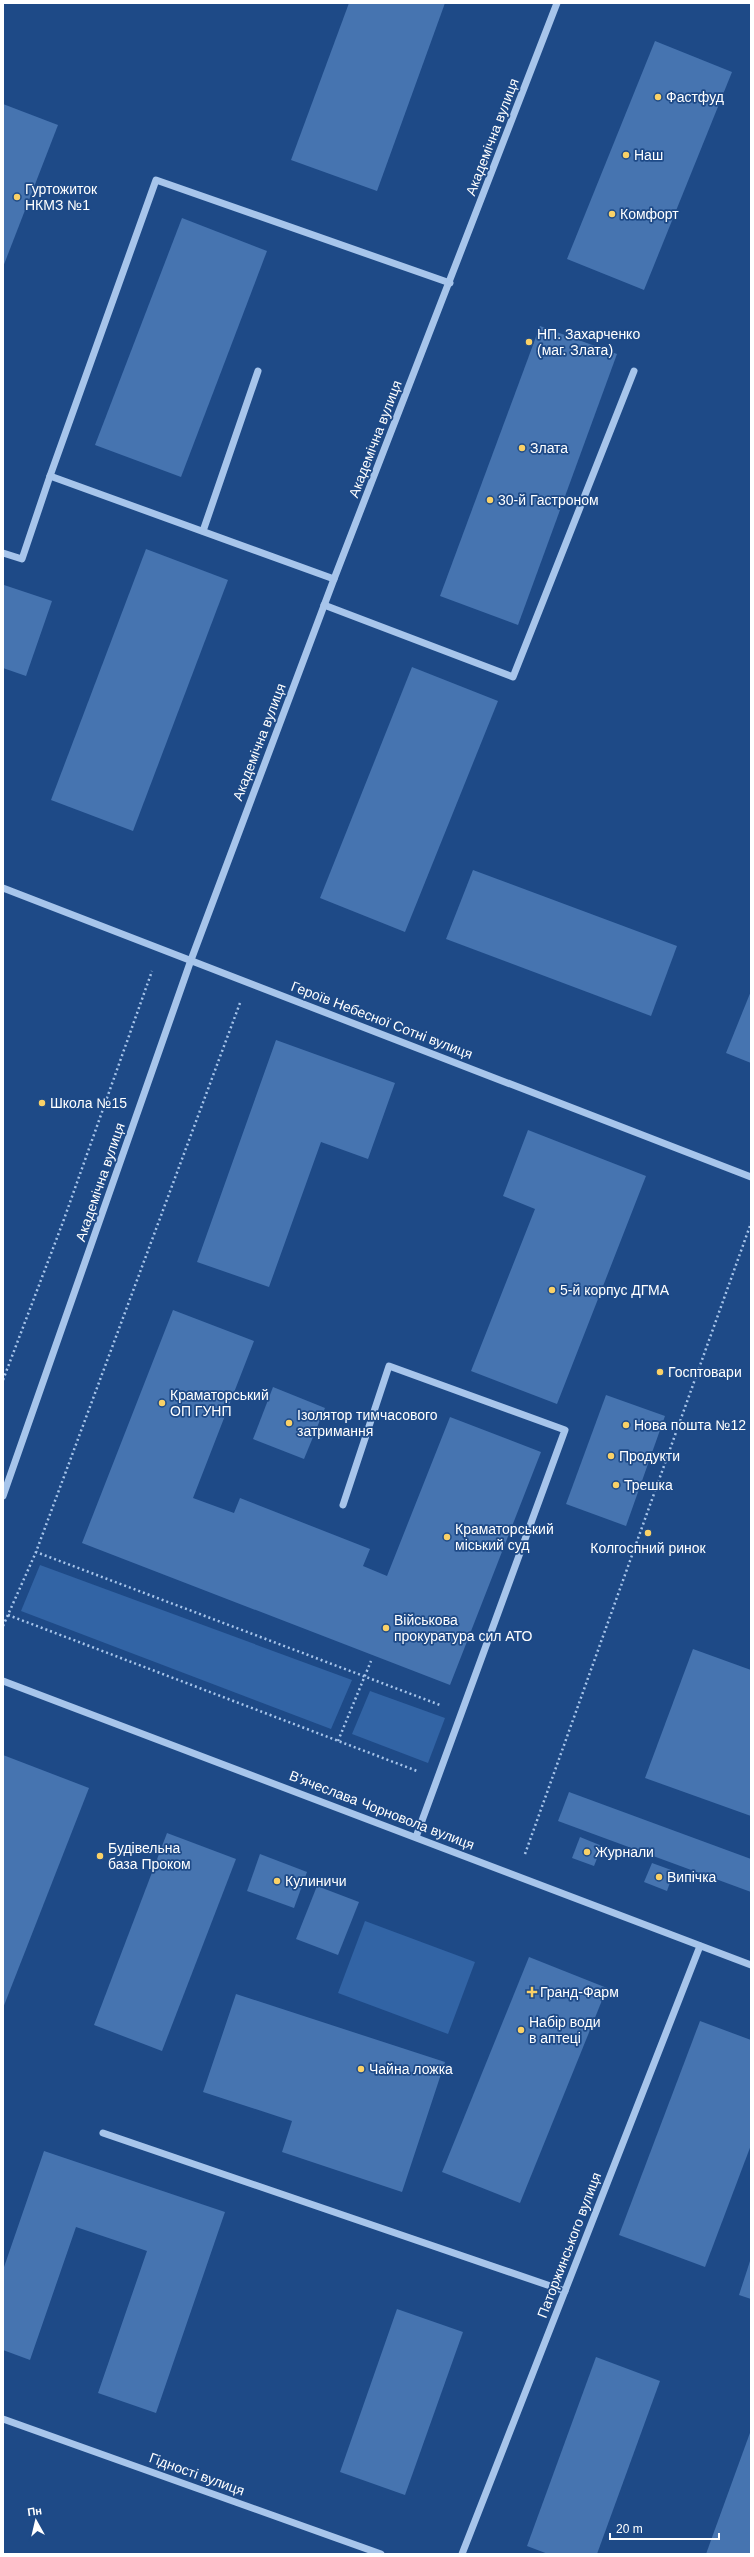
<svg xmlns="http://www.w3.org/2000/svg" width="754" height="2557" viewBox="0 0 754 2557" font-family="Helvetica,sans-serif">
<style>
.green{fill:#3264a5}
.building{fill:#4674b0}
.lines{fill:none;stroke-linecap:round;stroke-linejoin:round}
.path{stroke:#a7c5eb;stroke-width:2.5;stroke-dasharray:2 3;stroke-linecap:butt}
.minor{stroke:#a7c5eb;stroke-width:7}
.poi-dot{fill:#fad167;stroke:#1e4a87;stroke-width:1.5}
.labels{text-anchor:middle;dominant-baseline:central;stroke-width:3.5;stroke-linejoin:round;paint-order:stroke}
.poi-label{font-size:14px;fill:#fff;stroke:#1e4a87;text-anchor:start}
.street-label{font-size:14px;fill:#fff;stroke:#1e4a87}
</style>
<rect width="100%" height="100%" fill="#1e4a87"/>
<!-- green -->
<g class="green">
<polygon points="40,1565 352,1680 331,1729 21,1611"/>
<polygon points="370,1691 445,1718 428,1763 352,1734"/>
<polygon points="365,1921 475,1962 448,2034 338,1993"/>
</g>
<!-- building -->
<g class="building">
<polygon points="349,3 445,3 377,191 291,160"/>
<polygon points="655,41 732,72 644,290 567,259"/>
<polygon points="3,104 58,125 3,267"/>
<polygon points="182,218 267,251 181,477 95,445"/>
<polygon points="540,326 617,354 518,625 440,596"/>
<polygon points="146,549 228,580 133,831 51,800"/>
<polygon points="4,585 52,601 26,676 3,668"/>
<polygon points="412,667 498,701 405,932 320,898"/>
<polygon points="473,870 677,946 651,1016 446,939"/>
<polygon points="751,991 751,1063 726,1053"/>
<polygon points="276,1040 395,1083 368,1159 321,1142 269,1287 197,1262"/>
<polygon points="528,1130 646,1176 557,1404 471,1371 535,1209 503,1196"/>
<polygon points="173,1310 254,1341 193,1498 234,1513 240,1498 370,1549 363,1566 387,1576 450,1417 541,1452 450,1685 82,1543"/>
<polygon points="273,1387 325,1408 304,1459 253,1439"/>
<polygon points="606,1395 665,1416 626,1526 566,1504"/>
<polygon points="693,1649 751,1670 751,1816 645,1778"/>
<polygon points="3,1755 89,1788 3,2008"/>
<polygon points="569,1792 751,1859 751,1892 558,1821"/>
<polygon points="167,1833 236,1859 162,2051 94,2025"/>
<polygon points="580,1837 602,1846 594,1866 572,1858"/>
<polygon points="260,1854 307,1872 294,1908 247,1891"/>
<polygon points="652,1863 674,1871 667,1891 644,1882"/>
<polygon points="317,1886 359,1902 338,1955 296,1939"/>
<polygon points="529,1957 607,1988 520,2203 442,2172"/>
<polygon points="236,1994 445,2062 402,2192 282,2152 292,2121 203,2092"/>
<polygon points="700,2021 751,2040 751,2145 705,2267 619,2235"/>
<polygon points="44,2151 225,2212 156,2413 98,2393 147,2251 76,2227 30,2360 3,2350 3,2270"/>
<polygon points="751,2258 751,2299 739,2295"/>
<polygon points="397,2309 463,2332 405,2495 340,2472"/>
<polygon points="596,2357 660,2381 597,2554 548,2554 527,2546"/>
<polygon points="751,2430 751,2554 706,2554"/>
</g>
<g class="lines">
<!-- path -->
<g class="path">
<polyline points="240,1003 36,1552 440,1705"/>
<polyline points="3,1380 63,1222 152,971"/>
<polyline points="8,1615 417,1771"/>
<polyline points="3,1626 36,1552"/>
<polyline points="338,1741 371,1661"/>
<polyline points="525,1854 751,1223"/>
</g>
<!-- minor -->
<g class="minor">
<polyline points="50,476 334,579"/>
<polyline points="203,531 258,371"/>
<polyline points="3,553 22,559 50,476 156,180 450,283"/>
<polyline points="324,605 513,677 634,371"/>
<polyline points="3,888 751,1177"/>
<polyline points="3,1496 191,960 334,579 557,3"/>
<polyline points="343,1505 389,1366 565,1430 416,1837"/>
<polyline points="3,1681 751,1965"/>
<polyline points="103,2133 565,2291"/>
<polyline points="3,2419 381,2554"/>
<polyline points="462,2554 700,1946"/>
</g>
</g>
<!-- markers -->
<g class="poi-dot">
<circle cx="658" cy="97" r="4"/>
<circle cx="626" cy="155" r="4"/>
<circle cx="17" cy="197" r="4"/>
<circle cx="612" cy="214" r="4"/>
<circle cx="529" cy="342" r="4"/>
<circle cx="522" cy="448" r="4"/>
<circle cx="490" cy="500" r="4"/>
<circle cx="42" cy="1103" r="4"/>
<circle cx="552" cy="1290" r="4"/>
<circle cx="660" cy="1372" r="4"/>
<circle cx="162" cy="1403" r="4"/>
<circle cx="289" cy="1423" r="4"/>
<circle cx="626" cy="1425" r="4"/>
<circle cx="611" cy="1456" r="4"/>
<circle cx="616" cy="1485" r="4"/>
<circle cx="648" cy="1533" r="4"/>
<circle cx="447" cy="1537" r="4"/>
<circle cx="386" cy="1628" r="4"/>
<circle cx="587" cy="1852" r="4"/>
<circle cx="100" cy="1856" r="4"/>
<circle cx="659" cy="1877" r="4"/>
<circle cx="277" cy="1881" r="4"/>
<path d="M530 1986h4v4h4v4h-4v4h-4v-4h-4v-4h4z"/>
<circle cx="521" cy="2030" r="4"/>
<circle cx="361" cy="2069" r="4"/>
</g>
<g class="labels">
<!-- poi labels -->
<g class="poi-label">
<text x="666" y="97">Фастфуд</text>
<text x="634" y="155">Наш</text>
<text x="25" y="189">Гуртожиток<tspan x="25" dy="16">НКМЗ №1</tspan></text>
<text x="620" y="214">Комфорт</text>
<text x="537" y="334">НП. Захарченко<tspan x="537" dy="16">(маг. Злата)</tspan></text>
<text x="530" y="448">Злата</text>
<text x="498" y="500">30-й Гастроном</text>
<text x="50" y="1103">Школа №15</text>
<text x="560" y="1290">5-й корпус ДГМА</text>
<text x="668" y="1372">Госптовари</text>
<text x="170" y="1395">Краматорський<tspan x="170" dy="16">ОП ГУНП</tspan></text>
<text x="297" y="1415">Ізолятор тимчасового<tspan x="297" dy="16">затримання</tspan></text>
<text x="634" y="1425">Нова пошта №12</text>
<text x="619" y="1456">Продукти</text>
<text x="624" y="1485">Трешка</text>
<text x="455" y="1529">Краматорський<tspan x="455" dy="16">міський суд</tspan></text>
<text x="648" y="1548" text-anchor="middle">Колгоспний ринок</text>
<text x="394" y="1620">Військова<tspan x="394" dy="16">прокуратура сил АТО</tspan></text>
<text x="108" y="1848">Будівельна<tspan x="108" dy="16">база Проком</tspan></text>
<text x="595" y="1852">Журнали</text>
<text x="667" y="1877">Випічка</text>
<text x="285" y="1881">Кулиничи</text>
<text x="540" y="1992">Гранд-Фарм</text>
<text x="529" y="2022">Набір води<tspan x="529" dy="16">в аптеці</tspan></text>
<text x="369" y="2069">Чайна ложка</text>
</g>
<!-- street labels -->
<g class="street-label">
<text transform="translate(492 137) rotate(-69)">Академічна вулиця</text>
<text transform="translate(375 439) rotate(-69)">Академічна вулиця</text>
<text transform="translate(259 742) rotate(-69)">Академічна вулиця</text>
<text transform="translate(382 1020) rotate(21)">Героїв Небесної Сотні вулиця</text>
<text transform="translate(100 1182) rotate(-71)">Академічна вулиця</text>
<text transform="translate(382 1810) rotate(21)">В'ячеслава Чорновола вулиця</text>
<text transform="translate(569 2245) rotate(-69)">Паторжинського вулиця</text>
<text transform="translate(197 2474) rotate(20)">Гідності вулиця</text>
</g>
</g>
<!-- border -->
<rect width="754" height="2557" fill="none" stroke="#ffffff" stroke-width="8"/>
<!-- north arrow -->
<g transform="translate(36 2521) rotate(352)" stroke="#1e4a87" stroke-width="3" paint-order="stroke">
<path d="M0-3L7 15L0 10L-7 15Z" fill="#ffffff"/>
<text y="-6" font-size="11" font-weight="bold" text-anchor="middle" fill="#ffffff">Пн</text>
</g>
<!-- scale -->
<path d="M610 2533v6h109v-6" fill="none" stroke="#ffffff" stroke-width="2"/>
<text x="616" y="2533" font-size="12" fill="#ffffff" stroke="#1e4a87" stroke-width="3" paint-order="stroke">20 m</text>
</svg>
